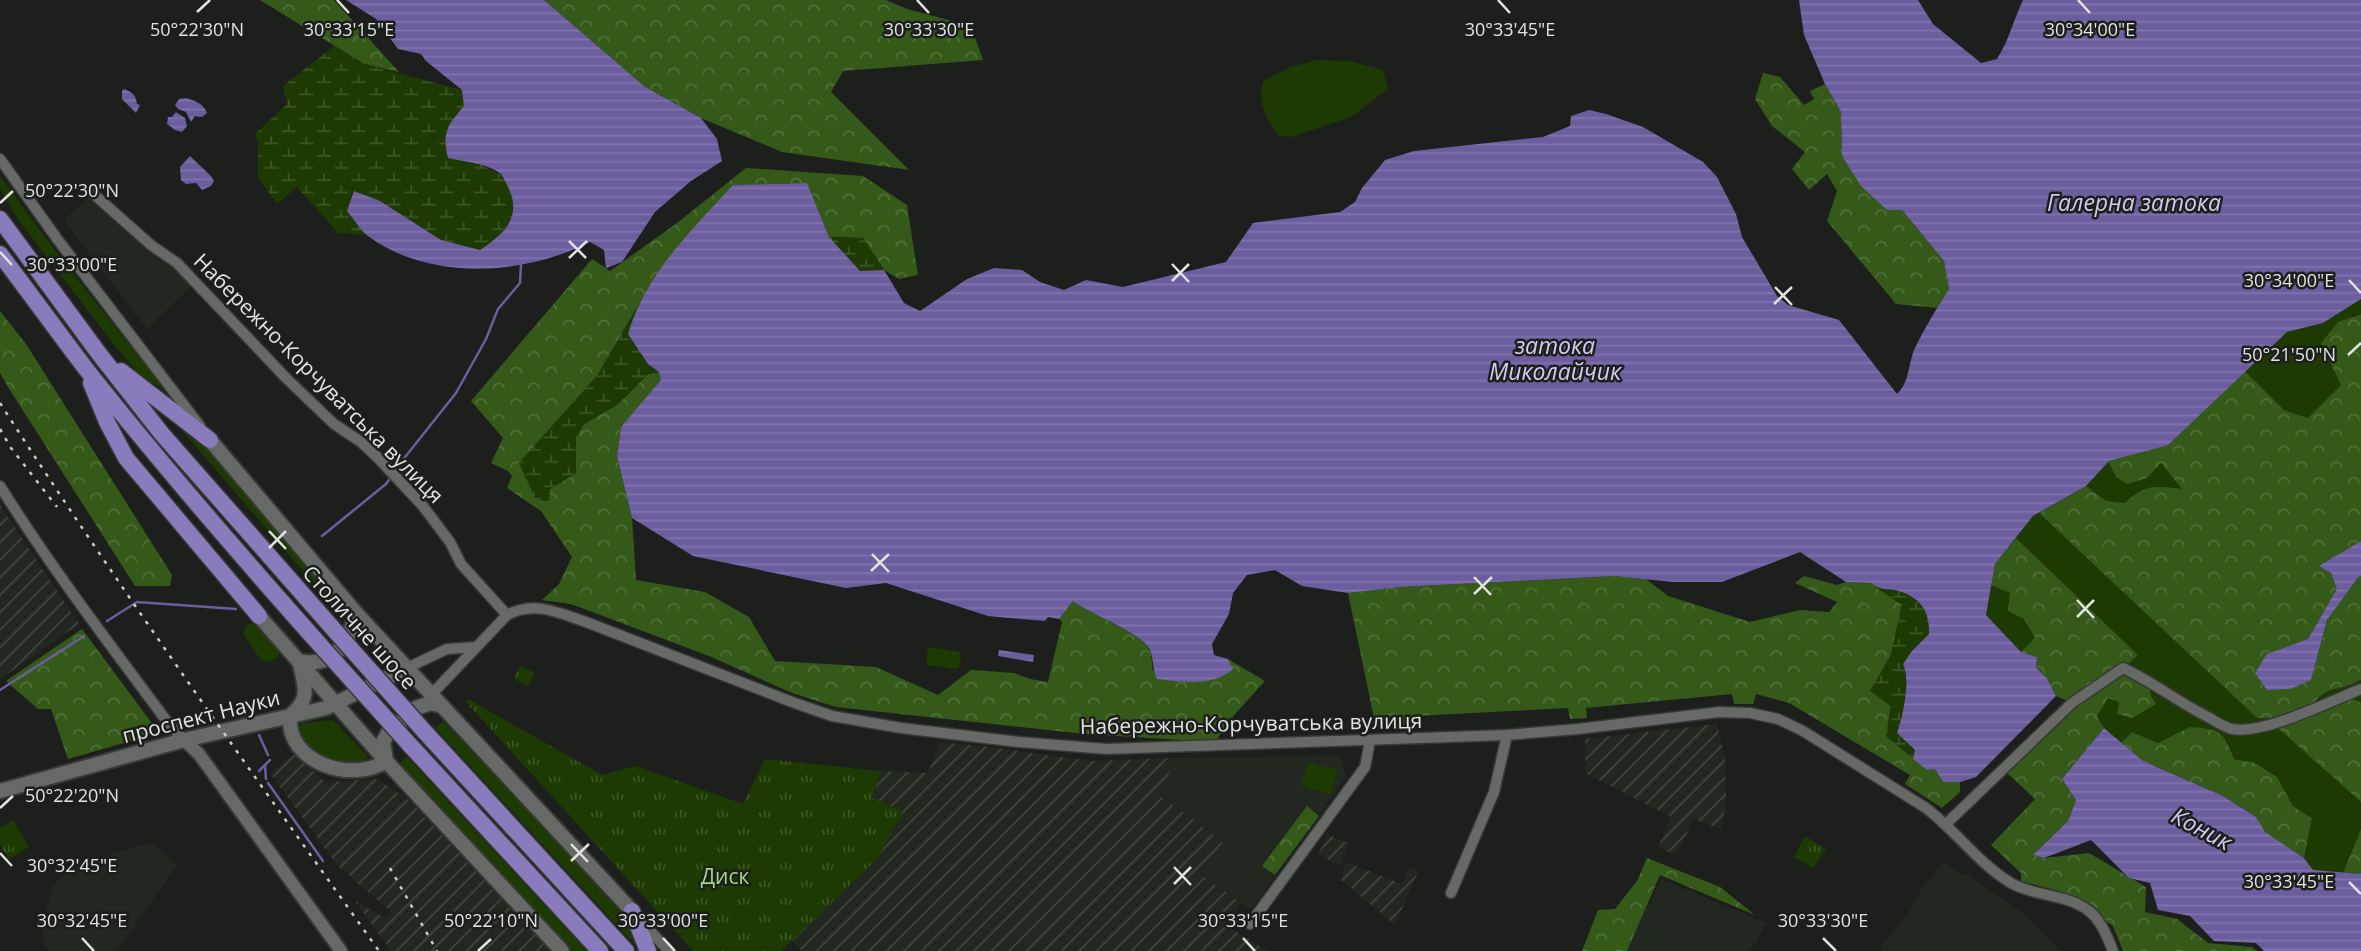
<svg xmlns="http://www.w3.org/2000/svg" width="2361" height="951" viewBox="0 0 2361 951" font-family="'Open Sans',sans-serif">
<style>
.built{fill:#22271f}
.industrial{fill:url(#industrial-furrows)}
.grass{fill:#1c3a01}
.forest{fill:url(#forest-crowns)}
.wetland{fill:url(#wetland-marsh)}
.park{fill:url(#park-tufts)}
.water{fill:url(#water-rules)}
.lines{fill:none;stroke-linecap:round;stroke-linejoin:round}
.stream{stroke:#6c5d9f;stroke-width:2.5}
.minor-casing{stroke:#373937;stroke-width:13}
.tertiary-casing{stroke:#373937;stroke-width:16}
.secondary-casing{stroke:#373937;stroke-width:18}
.trunk-casing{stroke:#373937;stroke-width:19}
.minor{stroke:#676966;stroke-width:10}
.tertiary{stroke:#676966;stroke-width:12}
.secondary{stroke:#676966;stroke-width:14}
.trunk{stroke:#8a7cbc;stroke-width:16}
.rail{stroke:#cbcdcb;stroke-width:2.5;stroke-dasharray:3.5 7;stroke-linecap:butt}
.trunk-bridge-casing{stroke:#373937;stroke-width:19;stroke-linecap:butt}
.trunk-bridge{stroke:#8a7cbc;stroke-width:16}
.ticks{fill:none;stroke:#e1e3e1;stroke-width:2.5}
.labels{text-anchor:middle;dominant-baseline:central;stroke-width:5;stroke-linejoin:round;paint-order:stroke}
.street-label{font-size:21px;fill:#e1e3e1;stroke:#1d1f1c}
.park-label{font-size:21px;fill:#a0d87e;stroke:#1d1f1c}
.water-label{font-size:23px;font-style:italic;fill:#d1cbf1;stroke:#1d1f1c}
.ticks-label{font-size:18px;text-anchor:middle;fill:#e1e3e1;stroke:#1d1f1c;stroke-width:5;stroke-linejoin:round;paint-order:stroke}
</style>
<defs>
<pattern id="industrial-furrows" width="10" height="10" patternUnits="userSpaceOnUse" patternTransform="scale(1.75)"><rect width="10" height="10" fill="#22271f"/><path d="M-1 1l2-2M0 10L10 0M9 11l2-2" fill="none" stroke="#42463f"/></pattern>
<pattern id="forest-crowns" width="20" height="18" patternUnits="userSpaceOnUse" patternTransform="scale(1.75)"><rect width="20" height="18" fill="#345919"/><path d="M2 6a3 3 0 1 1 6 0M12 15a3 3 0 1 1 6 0" fill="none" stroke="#51713a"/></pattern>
<pattern id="wetland-marsh" width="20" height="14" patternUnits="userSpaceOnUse" patternTransform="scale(1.75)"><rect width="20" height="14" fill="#1c3a01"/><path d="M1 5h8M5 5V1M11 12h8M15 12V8" fill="none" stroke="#3d5626"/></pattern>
<pattern id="park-tufts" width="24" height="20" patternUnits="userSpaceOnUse" patternTransform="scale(1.75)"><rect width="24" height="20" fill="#1c3a01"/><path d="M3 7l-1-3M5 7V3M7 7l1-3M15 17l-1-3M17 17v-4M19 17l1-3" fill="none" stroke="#3d5626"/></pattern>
<pattern id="water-rules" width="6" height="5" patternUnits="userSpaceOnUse" patternTransform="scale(1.75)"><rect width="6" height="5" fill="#6c5d9f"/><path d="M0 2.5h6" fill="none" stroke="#8174ac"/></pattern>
</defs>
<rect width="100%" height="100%" fill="#1d1f1c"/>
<!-- built -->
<g class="built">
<polygon points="92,194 130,232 193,284 147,329 64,220"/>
<polygon points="1341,756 1346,777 1251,910 1200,874 1223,841 1160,795 1176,758"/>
<polygon points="154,844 177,865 125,940 114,951 49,951 44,944 42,927 53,886 68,872 87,862 139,845"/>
<polygon points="1944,861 1961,875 1971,873 1973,879 2023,913 2060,951 1882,951 1880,948 1913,906 1923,886"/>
<polygon points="1661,879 1766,923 1756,943 1748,951 1609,951 1630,904 1650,904"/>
</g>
<!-- industrial -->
<g class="industrial">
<polygon points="0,505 79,624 0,679"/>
<polygon points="1717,724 1725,759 1726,784 1726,806 1721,829 1693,819 1678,855 1658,848 1671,817 1585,773 1585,739"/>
<polygon points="939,742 982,746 1091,761 1176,758 1160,795 1223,842 1200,874 1241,903 1227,926 1268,951 802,951 792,940 877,859 872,799 881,771 928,773"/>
<polygon points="294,754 325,782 377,779 410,801 550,951 391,951 355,901 385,918 391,912 337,865 270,773"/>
<polygon points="1327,834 1349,844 1340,865 1318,855"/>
<polygon points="1346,862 1402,884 1409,868 1418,872 1395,925 1341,880"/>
</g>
<!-- grass -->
<g class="grass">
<path d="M1317,60L1350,61L1383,70L1388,89L1351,117L1291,137L1279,136C1266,119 1256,101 1264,80L1291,67Z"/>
<polygon points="0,176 59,256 166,391 139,374 115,346 19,221 0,188"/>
<polygon points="2361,299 2361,314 2352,315 2341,385 2308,418 2284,410 2245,371 2287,332 2323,323"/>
<polygon points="167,413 198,437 349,612 342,617"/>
<polygon points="2108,461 2116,477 2147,478 2161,463 2183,489 2135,494 2125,503 2106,502 2086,486"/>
<polygon points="2039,513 2257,718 2290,718 2279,728 2361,802 2361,829 2343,873 2313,870 2304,858 2312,818 2293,806 2277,777 2255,763 2234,759 2227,740 2190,727 2158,743 2133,732 2121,743 2104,728 2097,716 2108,697 2119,701 2151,696 2149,680 2123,668 2138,655 2016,538 2033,516"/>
<polygon points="1991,585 2010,593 2035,639 2021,652 1986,615"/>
<polygon points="252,622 257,623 280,649 278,657 269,662 260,659 243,634 246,626"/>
<polygon points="928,647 961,652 959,669 926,665"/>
<path d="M2361,680V703L2346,695L2306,712C2330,682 2332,695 2361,680Z"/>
<path d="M333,720L367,755V763C342,763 306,758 298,728L302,723Z"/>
<polygon points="443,721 621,910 629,923 636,946 435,728"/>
<polygon points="407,757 587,951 570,951 400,763"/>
<polygon points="1308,762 1338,770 1331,795 1301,786"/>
</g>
<!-- forest -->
<g class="forest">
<polygon points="260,0 334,0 399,72 364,64"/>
<polygon points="544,0 886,0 907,9 971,26 983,60 843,71 831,92 909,170 782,152 701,118 644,87"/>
<polygon points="1763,73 1780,77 1804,105 1814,99 1810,91 1825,84 1841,112 1842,156 1902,210 1944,261 1949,289 1937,308 1896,304 1827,221 1837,191 1827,174 1809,190 1792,169 1805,152 1772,126 1755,99"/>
<path d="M746,168L863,176L907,205L918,275L899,279L884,270L863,238L829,237L636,309L597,376L519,463L550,489L576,473V437L584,424L618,404L648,374L659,372L662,380L621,427L617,456L632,518L636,580L705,592L749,617L775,661L876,667L938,695L971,670L1014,673L1030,679L1048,682L1062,622L1059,619L1073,600C1090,614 1142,634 1149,649C1152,655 1152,664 1153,671L1232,670L1228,659L1265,681L1235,714L1215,742L1085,734L836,707L792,693L709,656L571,604L542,600L559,584L572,557L541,511L507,488L512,476L508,471L491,463L503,438L471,401L592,259L610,271L677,223Z"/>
<polygon points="0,311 26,344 172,575 170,586 135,586 8,387 0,373"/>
<path d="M2361,314V541L2320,566L2331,573L2338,589L2308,639L2267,654L2311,680L2327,620L2359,575L2361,576V680C2334,694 2330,682 2307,710L2346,695L2361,703V802L2278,728L2289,718H2257L2039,513L2086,486L2106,501L2125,503C2146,483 2155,486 2182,489L2161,463L2147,478L2127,484L2116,477L2108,461L2168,444L2245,371L2284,410L2308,418L2341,385L2321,343L2338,322Z"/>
<polygon points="2016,538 2138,655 2124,668 2149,680 2151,696 2156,704 2132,718 2117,714 2119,702 2108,698 2097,716 2104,728 2062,779 2076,800 2068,821 2033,855 2044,858 2089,853 2146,887 2145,912 2177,919 2208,943 2252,947 2257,951 2123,951 2113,926 2059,891 2021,881 2021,873 1991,845 2035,799 2007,773 2075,706 2072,703 2056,696 2047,678 2036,668 2037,657 2021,652 2035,638 2024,619 2008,611 2010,593 1991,585 1995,564"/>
<polygon points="1614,576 1646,579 1668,596 1750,622 1800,610 1829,612 1837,602 1795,583 1804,576 1837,585 1846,582 1872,583 1902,604 1891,655 1871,691 1891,706 1887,736 1927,770 1935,769 1943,782 1960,782 1960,792 1942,808 1905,784 1910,775 1789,703 1756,694 1753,704 1734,704 1732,694 1586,708 1587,718 1570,719 1568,708 1413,716 1413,727 1376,728 1348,593 1400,587"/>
<polygon points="82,629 154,726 148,736 68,759 51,709 38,709 6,681"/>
<path d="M2190,727C2219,729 2224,731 2234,759L2255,763L2277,777L2293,806L2312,818L2304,858L2264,832L2256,817L2223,796L2143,761L2121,743L2132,732L2158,743Z"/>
<polygon points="1307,806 1319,816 1275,875 1262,866"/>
<polygon points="2361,829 2361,874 2343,873"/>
<polygon points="1647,858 1720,887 1755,915 1660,875 1627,951 1582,951 1598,910 1615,909 1637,881"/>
</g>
<!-- wetland -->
<g class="wetland">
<polygon points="334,46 364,64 462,90 464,106 453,118 483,166 502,175 514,199 512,218 499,237 480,250 441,240 380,201 347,211 367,235 338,233 297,187 277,204 258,177 258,143 255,134 287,104 283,86"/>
<polygon points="807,183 829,237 863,238 884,270 850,292 733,185"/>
<polygon points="655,277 659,372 648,374 618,404 584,424 576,437 576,473 550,489 549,501 536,500 519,463 597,376"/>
<polygon points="1885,585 1945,598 2024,680 2047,678 2056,696 1976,777 1960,782 1943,782 1935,769 1927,770 1886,736 1891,706 1870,691 1891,655 1902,605 1875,587"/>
</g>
<!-- park -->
<g class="park">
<polygon points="520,666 535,673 528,686 514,679"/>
<polygon points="468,699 602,775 636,766 743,804 765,759 881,771 872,798 903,811 877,859 781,951 693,951 466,702"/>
<polygon points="13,820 29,847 9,859 0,844 0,828"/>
<polygon points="1805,836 1826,849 1813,868 1794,857"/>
</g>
<!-- water -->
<g class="water">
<path d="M346,0H544L645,87L701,118L717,139L722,161L691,181L655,212L622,262L606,268L604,250L590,242C525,275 430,282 368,236C360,230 354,219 347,211L354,191L380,201L441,240L480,250C503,235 522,218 509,189C506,184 504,178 501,174C487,163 465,162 448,158C442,133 447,125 464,106L462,90L426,61L421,54L398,49L376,19Z"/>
<path d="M1799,0H1918L1933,24L1981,63L1997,59C2010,38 2013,21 2023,0H2361V299L2323,323L2287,332L2168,445L2109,461L2086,486L2033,516L1995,564L1986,615L2021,652L2037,657L2036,668L2047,678L2056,696L1976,777L1960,782H1943L1935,769L1927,770L1913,759L1915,750L1897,733C1903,716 1911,680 1903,664L1912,651L1929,634C1930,612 1921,598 1899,591C1889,588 1879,591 1872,583L1846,582L1800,552L1722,582H1673L1614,576L1400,587L1348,593L1302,586L1275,570L1247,575L1233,593L1229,614L1212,644L1214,655L1228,659L1233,669C1214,687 1181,682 1157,679C1152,669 1154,657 1149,648C1140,633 1091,614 1073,601L1059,619L1048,617L1045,621L988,616L886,583L846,588L693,556L632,518L617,456L621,427L661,380L659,372L648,364L628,334C646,273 692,230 733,185L807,183L829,237L860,271L884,270L904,303L920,311L967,279L994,268L1022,270L1040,282L1064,290L1086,280L1123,287L1226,262L1253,223L1340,212L1355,202L1362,188L1385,160L1414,151L1543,137L1570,126L1571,116L1589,110L1606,114L1643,127L1703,162L1717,177L1736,214L1742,237L1777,296L1788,305L1839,320L1897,394C1910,382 1908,363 1915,348C1925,327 1937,308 1949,289L1944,261L1902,210H1887L1861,186L1842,156L1841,112L1825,84L1804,35Z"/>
<path d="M124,89C132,92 136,95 137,104L140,105L136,113L122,99V91Z"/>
<path d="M186,98C194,100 204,104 207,113L202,117L195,116L191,122L186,112L178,109L175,105L179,99Z"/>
<polygon points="176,112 185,118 187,126 182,132 175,130 167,124 168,117 172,117"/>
<polygon points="190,156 211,176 214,181 211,186 202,190 196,183 186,184 181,180 180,167"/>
<polygon points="2361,541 2361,576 2359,576 2327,620 2311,680 2290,689 2267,690 2255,673 2267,654 2308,639 2337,589 2331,573 2319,566"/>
<polygon points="999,650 1034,655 1033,662 998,656"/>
<polygon points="2104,728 2143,761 2223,796 2256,817 2265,832 2304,858 2313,870 2361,874 2361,951 2264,951 2256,943 2214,941 2190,916 2158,910 2150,883 2129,878 2091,840 2044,858 2033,855 2068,821 2076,800 2062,779"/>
</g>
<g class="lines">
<!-- stream -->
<g class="stream">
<polyline points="394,471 456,393 486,339 498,309 520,283 521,265"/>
<polyline points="322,536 386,484 391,477"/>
<polyline points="107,621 137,602 236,609"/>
<polyline points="0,690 84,636"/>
<polyline points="259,735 268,755"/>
<polyline points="265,766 266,779"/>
<polyline points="259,771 270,760"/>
<polyline points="268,783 323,861"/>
</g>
<defs>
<g id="minor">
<polyline points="0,159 58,240 200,426"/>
<polyline points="89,190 151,245 177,263 286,378 334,424 361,442 378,458 422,505 450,542 461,564 507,615"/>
<path d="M0,486C52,569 111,646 169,724L184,740"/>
<polyline points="407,668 447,649 476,647"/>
<path d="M431,695L507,615C534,600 559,613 586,622L792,702L832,716L901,728L1019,742L1107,749L1507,735L1578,729L1719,712L1750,713L1778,719L1803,731L1926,808C1956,831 1978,863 2011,883C2038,899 2081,893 2099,922C2105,930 2109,941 2113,951"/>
<path d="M1946,824L2072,703L2123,668C2153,682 2178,702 2208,717C2215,721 2224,727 2232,729C2263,735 2331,701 2361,689"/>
<polyline points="1451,893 1494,792 1507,735"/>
<polyline points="638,918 669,951"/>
<polyline points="1250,924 1365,767 1370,741"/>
</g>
<polyline id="tertiary" points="184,740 199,754 341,951"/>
<g id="secondary">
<polyline points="210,440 356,613 632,911"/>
<polyline points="259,616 386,761 562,951"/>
<path d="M299,661C334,668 349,643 356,613"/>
<path d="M300,664C305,687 311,699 290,716C286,763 352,784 386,761"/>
<polyline points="386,760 383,742 388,733 416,708 431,703 442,706"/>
<polyline points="0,791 184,740 326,708 407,668"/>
</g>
<g id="trunk">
<polyline points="0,219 100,355 162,434 336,632"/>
<path d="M0,254C29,292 57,331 86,369C161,464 240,555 321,646"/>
<polyline points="121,371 210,440"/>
<polyline points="91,383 107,422 126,458 259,616"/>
<polyline points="424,731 626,951"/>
<polyline points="409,744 600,951"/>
<polyline points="632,911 648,951"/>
</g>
</defs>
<!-- minor casing -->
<use href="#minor" class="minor-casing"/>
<!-- tertiary casing -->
<use href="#tertiary" class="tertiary-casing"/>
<!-- secondary casing -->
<use href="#secondary" class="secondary-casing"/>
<!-- trunk casing -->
<use href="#trunk" class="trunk-casing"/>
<!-- minor -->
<use href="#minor" class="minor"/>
<!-- tertiary -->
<use href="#tertiary" class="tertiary"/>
<!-- secondary -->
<use href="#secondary" class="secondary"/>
<!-- trunk -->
<use href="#trunk" class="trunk"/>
<!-- rail -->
<g class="rail">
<path d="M0,403C120,590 250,770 379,951"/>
<polyline points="0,429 11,448 57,507"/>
<polyline points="390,868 437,951"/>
</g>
<defs>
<g id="trunk-bridge">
<polyline points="336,632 424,731"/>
<polyline points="321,646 409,744"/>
</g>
</defs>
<!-- trunk-bridge casing -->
<use href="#trunk-bridge" class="trunk-bridge-casing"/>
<!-- trunk-bridge -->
<use href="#trunk-bridge" class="trunk-bridge"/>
</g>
<!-- ticks -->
<path class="ticks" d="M337,0L349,13M917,0L929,13M1498,0L1510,13M2078,0L2090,13M197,12L210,0M0,203L13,191M569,241L586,258M0,252L12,265M569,258L587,241M1172,264L1189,282M2349,280L2361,293M1172,281L1189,264M1775,287L1792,305M1774,304L1792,287M2348,355L2361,343M269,531L286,549M269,548L286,531M872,554L889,572M871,571L889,554M1474,577L1491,595M1474,594L1492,577M2077,600L2094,618M2077,617L2094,600M0,808L13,796M571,844L588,862M0,853L12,866M571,861L589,844M1174,867L1191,885M2349,882L2361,894M1174,884L1191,867M82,938L94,951M663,938L675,951M1243,938L1255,951M1823,938L1836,951M478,951L491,939"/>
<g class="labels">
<!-- street labels -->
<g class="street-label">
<text transform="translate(319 378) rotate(45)">Набережно-Корчуватська вулиця</text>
<text transform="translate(360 627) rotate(48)">Столичне шосе</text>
<text transform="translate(201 716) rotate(-14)">проспект Науки</text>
<text transform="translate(1251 723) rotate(-1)">Набережно-Корчуватська вулиця</text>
</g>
<!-- park labels -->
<g class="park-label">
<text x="725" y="876">Диск</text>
</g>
<!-- water labels -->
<g class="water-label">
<text x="2134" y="202">Галерна затока</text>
<text x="1555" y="345">затока<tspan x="1555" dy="26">Миколайчик</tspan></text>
<text transform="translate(2202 828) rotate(28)">Коник</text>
</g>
</g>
<g class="ticks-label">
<text x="197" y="36">50°22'30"N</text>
<text x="349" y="36">30°33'15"E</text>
<text x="929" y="36">30°33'30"E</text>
<text x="1510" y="36">30°33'45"E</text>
<text x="2090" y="36">30°34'00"E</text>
<text x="72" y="197">50°22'30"N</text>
<text x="72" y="271">30°33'00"E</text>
<text x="2289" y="287">30°34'00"E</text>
<text x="2289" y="361">50°21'50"N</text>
<text x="72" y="802">50°22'20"N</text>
<text x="72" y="872">30°32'45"E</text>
<text x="2289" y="888">30°33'45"E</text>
<text x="82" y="927">30°32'45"E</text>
<text x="663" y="927">30°33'00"E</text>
<text x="1243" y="927">30°33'15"E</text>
<text x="1823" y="927">30°33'30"E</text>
<text x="491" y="927">50°22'10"N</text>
</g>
</svg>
